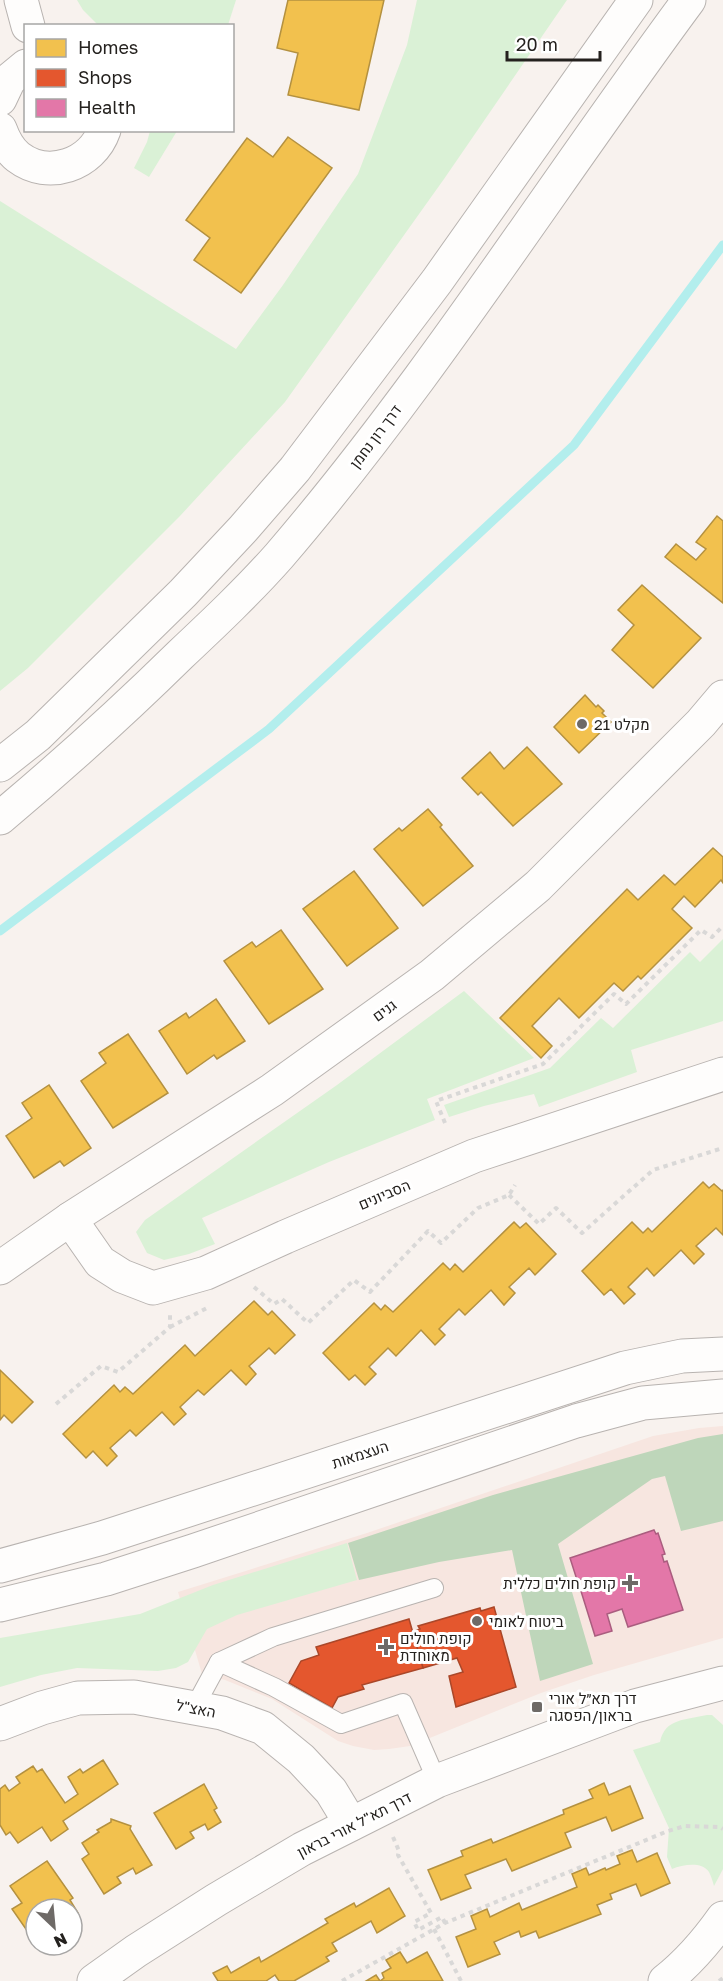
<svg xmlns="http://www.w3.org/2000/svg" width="723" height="1981" viewBox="0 0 723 1981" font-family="'Golos Text',Heebo,sans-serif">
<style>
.commercial{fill:#f7e6e0}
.green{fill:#daf1d6}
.forest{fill:#bed6ba}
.homes{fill:#f2c14e;stroke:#b49140;stroke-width:1.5}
.shops{fill:#e4572e;stroke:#aa4729;stroke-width:1.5}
.health{fill:#e377a8;stroke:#aa5d7f;stroke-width:1.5}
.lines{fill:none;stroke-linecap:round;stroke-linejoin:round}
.stream{stroke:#b3eeed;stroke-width:9}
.service-casing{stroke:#b8b3b0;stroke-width:20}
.minor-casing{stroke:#b8b3b0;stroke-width:35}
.tertiary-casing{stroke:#b8b3b0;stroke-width:35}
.secondary-casing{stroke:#b8b3b0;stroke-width:35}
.path{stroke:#d9d8d7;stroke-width:4;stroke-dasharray:4.5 4.5;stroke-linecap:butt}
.service{stroke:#fefdfc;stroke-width:18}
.minor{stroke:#fefdfc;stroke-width:33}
.tertiary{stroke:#fefdfc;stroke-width:33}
.secondary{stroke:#fefdfc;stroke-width:33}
.poi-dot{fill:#6e6a67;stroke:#fff;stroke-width:2}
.labels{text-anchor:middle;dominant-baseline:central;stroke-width:6;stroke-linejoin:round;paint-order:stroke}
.street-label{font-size:15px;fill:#24211e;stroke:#fff}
.poi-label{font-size:15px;fill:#24211e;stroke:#fff;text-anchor:start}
</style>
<rect width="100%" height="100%" fill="#f8f2ee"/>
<!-- commercial -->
<polygon class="commercial" points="723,1426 723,1638 594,1675 541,1693 410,1746 389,1749 374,1750 353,1746 338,1741 272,1699 225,1680 202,1674 178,1592 367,1533 653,1436 699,1428"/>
<!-- green -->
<g class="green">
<polygon points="77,0 236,0 228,25 99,26 83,10"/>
<polygon points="417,0 567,0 444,179 285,402 180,516 28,668 0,691 0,201 236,349 283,285 358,174 407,45"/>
<polygon points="150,131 177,131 149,177 134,168 147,142"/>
<polygon points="723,939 723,1021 631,1050 637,1072 539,1107 534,1094 484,1106 449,1117 444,1105 550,1068 601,1018 613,1028 690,952 700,962"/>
<polygon points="464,991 534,1058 427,1099 435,1120 329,1162 202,1218 215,1244 189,1254 164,1260 147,1253 136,1232 145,1220 337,1085"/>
<polygon points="347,1543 357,1580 237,1615 207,1629 188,1662 176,1668 158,1671 77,1668 41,1675 0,1687 0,1638 140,1614 213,1585"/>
<path d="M707,1715H712L723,1725V1869L714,1886C713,1882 711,1876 709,1872C701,1861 683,1865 672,1869L667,1857L669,1828L633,1750L660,1742C665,1718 686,1720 707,1715Z"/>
</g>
<!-- forest -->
<polygon class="forest" points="723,1434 723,1521 681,1531 665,1476 652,1479 558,1544 593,1664 540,1681 512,1550 439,1562 359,1580 348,1543 493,1495 698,1438"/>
<!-- homes -->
<g class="homes">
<polygon points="288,0 384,0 359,110 288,95 298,53 277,48"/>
<polygon points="288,137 332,168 241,293 194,260 210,238 186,220 247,138 273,157"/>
<polygon points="717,516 723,521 723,603 665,557 676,544 696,560 706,549 696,542"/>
<polygon points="642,585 701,638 653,688 612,650 634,625 618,610"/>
<polygon points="585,695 596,707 598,705 604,711 602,713 611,722 579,753 554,727"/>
<polygon points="527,747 562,784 513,826 481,792 478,795 462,778 490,752 504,769"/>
<polygon points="428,809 442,825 440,827 473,866 423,906 374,849 399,828 402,831"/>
<polygon points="713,848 723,857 723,883 721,880 695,907 684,896 672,909 692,928 641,979 638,976 623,991 614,983 579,1018 559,998 532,1026 552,1046 541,1058 500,1018 627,889 638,900 664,875 675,885"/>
<polygon points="354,871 398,928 347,966 303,909"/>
<polygon points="281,930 323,989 269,1024 224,961 252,942 256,947"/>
<polygon points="216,999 245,1041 217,1059 214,1055 187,1074 159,1031 186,1013 189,1018"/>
<polygon points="128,1034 168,1093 113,1128 81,1081 106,1063 99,1053"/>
<polygon points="49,1085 91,1148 64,1166 60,1161 34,1178 6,1136 32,1118 22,1103"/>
<polygon points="703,1182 709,1188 714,1184 722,1191 723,1190 723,1235 716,1228 696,1246 704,1254 694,1264 681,1250 654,1276 647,1268 628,1287 635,1294 624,1304 611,1289 604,1295 582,1271 632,1222 643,1233 648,1228 652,1232"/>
<polygon points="514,1222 520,1228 526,1223 556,1254 535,1275 529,1268 509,1287 515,1293 504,1305 491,1290 465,1315 459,1309 439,1329 445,1335 435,1345 421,1330 396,1356 388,1348 369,1367 376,1374 365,1385 355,1375 349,1380 323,1353 374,1303 381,1310 385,1305 393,1312 443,1263 450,1270 455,1264 463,1272"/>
<polygon points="254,1301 268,1315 272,1311 295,1335 275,1354 269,1348 249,1366 256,1374 246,1385 231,1370 204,1395 198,1390 180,1407 186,1414 174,1425 162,1412 136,1436 130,1430 110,1448 117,1456 107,1466 93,1451 86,1458 63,1434 114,1385 120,1392 125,1387 133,1394 185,1345 195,1356"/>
<polygon points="0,1370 33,1402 12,1423 4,1415 0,1420"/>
<polygon points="103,1760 118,1784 63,1821 68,1829 51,1841 42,1827 18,1843 10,1832 6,1835 0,1825 0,1789 5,1785 9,1791 20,1783 16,1777 33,1766 37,1772 42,1769 65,1803 78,1794 68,1777 80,1769 83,1773"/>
<polygon points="604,1783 609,1795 630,1786 643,1818 612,1831 606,1817 565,1833 571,1847 512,1871 506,1859 465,1875 471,1888 441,1900 428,1870 463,1856 461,1851 491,1839 493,1843 564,1814 563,1810 593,1798 589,1790"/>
<polygon points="204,1784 217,1808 214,1810 221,1822 208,1830 205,1824 190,1832 194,1838 176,1849 154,1813"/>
<polygon points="111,1819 131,1826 130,1829 152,1865 136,1874 133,1868 117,1877 121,1883 104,1894 82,1859 89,1854 82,1843 99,1832 97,1830 111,1822"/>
<polygon points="632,1850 637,1862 657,1853 670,1883 641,1896 636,1884 610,1894 612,1899 597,1905 601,1914 539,1938 536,1931 521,1937 519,1931 494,1942 500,1954 468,1967 456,1937 476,1929 471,1916 487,1909 490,1917 519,1903 522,1910 577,1887 572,1874 586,1868 589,1875 605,1868 606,1870 620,1864 617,1856"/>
<polygon points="47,1861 73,1898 70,1900 78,1913 72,1917 72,1909 36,1909 36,1933 33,1929 28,1932 12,1909 22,1903 10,1886"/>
<polygon points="389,1888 405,1916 377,1933 371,1921 332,1943 337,1951 326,1957 329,1961 294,1981 279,1981 275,1975 266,1981 218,1981 213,1973 227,1966 231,1973 259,1957 261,1962 328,1923 325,1919 354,1903 356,1907"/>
<polygon points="400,1952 407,1963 427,1952 443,1981 366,1981 376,1975 380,1981 384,1978 382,1973 391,1968 386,1960"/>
</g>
<!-- shops -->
<g class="shops">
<polygon points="494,1607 516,1687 456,1707 449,1676 463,1672 457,1658 423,1668 412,1632 420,1629 418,1626 480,1608 481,1611"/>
<polygon points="409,1619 423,1668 362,1685 364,1689 338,1697 332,1708 289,1683 301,1661 319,1655 316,1647"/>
</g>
<!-- health -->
<polygon class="health" points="654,1530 656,1534 658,1533 665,1554 662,1555 664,1562 667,1561 683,1610 628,1627 622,1609 607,1614 612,1631 595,1636 580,1588 586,1586 583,1579 577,1580 570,1558"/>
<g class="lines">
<!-- stream -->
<polyline class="stream" points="0,931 269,729 574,445 723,245"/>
<defs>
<g id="service">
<polyline points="219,1662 274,1687 341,1724 403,1703 437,1781"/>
<polyline points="194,1708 219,1662 273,1637 434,1588"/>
</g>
<g id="minor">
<polyline points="21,0 28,26"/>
<polyline points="0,99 9,80 26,66"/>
<path d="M0,129C4,140 9,150 18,157C48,180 92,165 104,130"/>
<polyline points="70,1219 100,1262 122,1276 153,1288 206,1273 285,1237 474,1156 723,1074"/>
<polyline points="0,1268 70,1219 272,1090 432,975 538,886 701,723 723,697"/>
<polyline points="0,1724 42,1708 78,1698 134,1697 222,1713 263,1728 301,1759 331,1791 351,1824"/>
<path d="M665,1981C688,1963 706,1942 723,1918"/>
</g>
<g id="tertiary">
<polyline points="0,1566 102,1538 625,1368 682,1356 723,1354"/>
<polyline points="0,1605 106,1579 193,1551 576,1421 643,1403 723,1396"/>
<polyline points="94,1981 136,1951 216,1900 302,1849 437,1781 635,1706 723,1683"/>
</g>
<g id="secondary">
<polyline points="0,765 38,735 183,593 243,529 295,469 437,281 636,0"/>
<path d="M0,818C62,766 122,712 180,655C214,623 248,591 279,556C429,381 552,185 689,0"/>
</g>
</defs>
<!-- service casing -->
<use href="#service" class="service-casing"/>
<!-- minor casing -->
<use href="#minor" class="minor-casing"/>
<!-- tertiary casing -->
<use href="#tertiary" class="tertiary-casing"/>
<!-- secondary casing -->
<use href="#secondary" class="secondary-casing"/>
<!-- path -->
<g class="path">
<polyline points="445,1123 436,1101 543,1064 614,994 626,1004 701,930 712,937 723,926"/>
<polyline points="509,1195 539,1224 556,1208 582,1233 653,1170 723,1148"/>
<polyline points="254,1287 274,1304 282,1299 308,1323 354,1280 370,1292 428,1231 441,1243 478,1208 509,1195 515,1185"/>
<polyline points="170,1327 207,1308"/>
<polyline points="56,1404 101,1366 118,1372 170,1327 170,1315"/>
<polyline points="393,1837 399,1851 398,1855 431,1913 414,1922 418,1930 442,1917 445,1923"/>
<polyline points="434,1929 461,1981"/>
<polyline points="342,1981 445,1923 668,1831 685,1826 720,1827 723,1829"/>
<polyline points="719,1981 723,1978"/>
</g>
<!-- service -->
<use href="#service" class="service"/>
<!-- minor -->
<use href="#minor" class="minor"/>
<!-- tertiary -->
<use href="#tertiary" class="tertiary"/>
<!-- secondary -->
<use href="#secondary" class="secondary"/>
</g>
<!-- markers -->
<g class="poi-dot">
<circle cx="582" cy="724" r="6"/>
<path d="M627 1574h6v6h6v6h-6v6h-6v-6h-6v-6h6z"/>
<circle cx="477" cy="1621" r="6"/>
<path d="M383 1638h6v6h6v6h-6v6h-6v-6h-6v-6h6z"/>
<rect x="531" y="1701" width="12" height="12" rx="3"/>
</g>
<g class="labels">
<!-- street labels -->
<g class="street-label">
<text transform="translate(375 436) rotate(-53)">דרך רון נחמן</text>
<text transform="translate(384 1010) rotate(-36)">גנים</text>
<text transform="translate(384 1194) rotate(-23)">הסביונים</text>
<text transform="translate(360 1454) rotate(-18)">העצמאות</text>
<text transform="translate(196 1708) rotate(11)">האצ"ל</text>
<text transform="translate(354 1824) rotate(-27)">דרך תא"ל אורי בראון</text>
</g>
<!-- poi labels -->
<g class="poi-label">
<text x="594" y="724">מקלט 21</text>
<text x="616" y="1583" text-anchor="end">קופת חולים כללית</text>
<text x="489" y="1621">ביטוח לאומי</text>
<text x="400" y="1638">קופת חולים<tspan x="400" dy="17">מאוחדת</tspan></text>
<text x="549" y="1698">דרך תא״ל אורי<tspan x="549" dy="17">בראון/הפסגה</tspan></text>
</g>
</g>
<!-- legend -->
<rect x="24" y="24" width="210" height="108" fill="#ffffff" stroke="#a7a6a5" stroke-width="1.5"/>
<rect x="36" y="39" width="30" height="18" fill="#f2c14e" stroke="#a7a6a5" stroke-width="1.5"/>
<text x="78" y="54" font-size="18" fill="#24211e">Homes</text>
<rect x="36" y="69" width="30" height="18" fill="#e4572e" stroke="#a7a6a5" stroke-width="1.5"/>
<text x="78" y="84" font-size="18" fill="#24211e">Shops</text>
<rect x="36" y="99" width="30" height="18" fill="#e377a8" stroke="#a7a6a5" stroke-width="1.5"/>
<text x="78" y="114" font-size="18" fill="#24211e">Health</text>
<!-- north arrow -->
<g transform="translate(54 1927) rotate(154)"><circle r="28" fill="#ffffff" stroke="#a7a6a5" stroke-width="1.5"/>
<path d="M0-4.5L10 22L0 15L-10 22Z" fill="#6e6a67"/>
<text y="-9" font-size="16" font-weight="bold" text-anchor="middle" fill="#24211e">N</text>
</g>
<!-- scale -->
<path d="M507 51v9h93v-9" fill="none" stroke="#24211e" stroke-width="3"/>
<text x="516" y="51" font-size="18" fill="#24211e" stroke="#ffffff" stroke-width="4.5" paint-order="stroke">20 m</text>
</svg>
